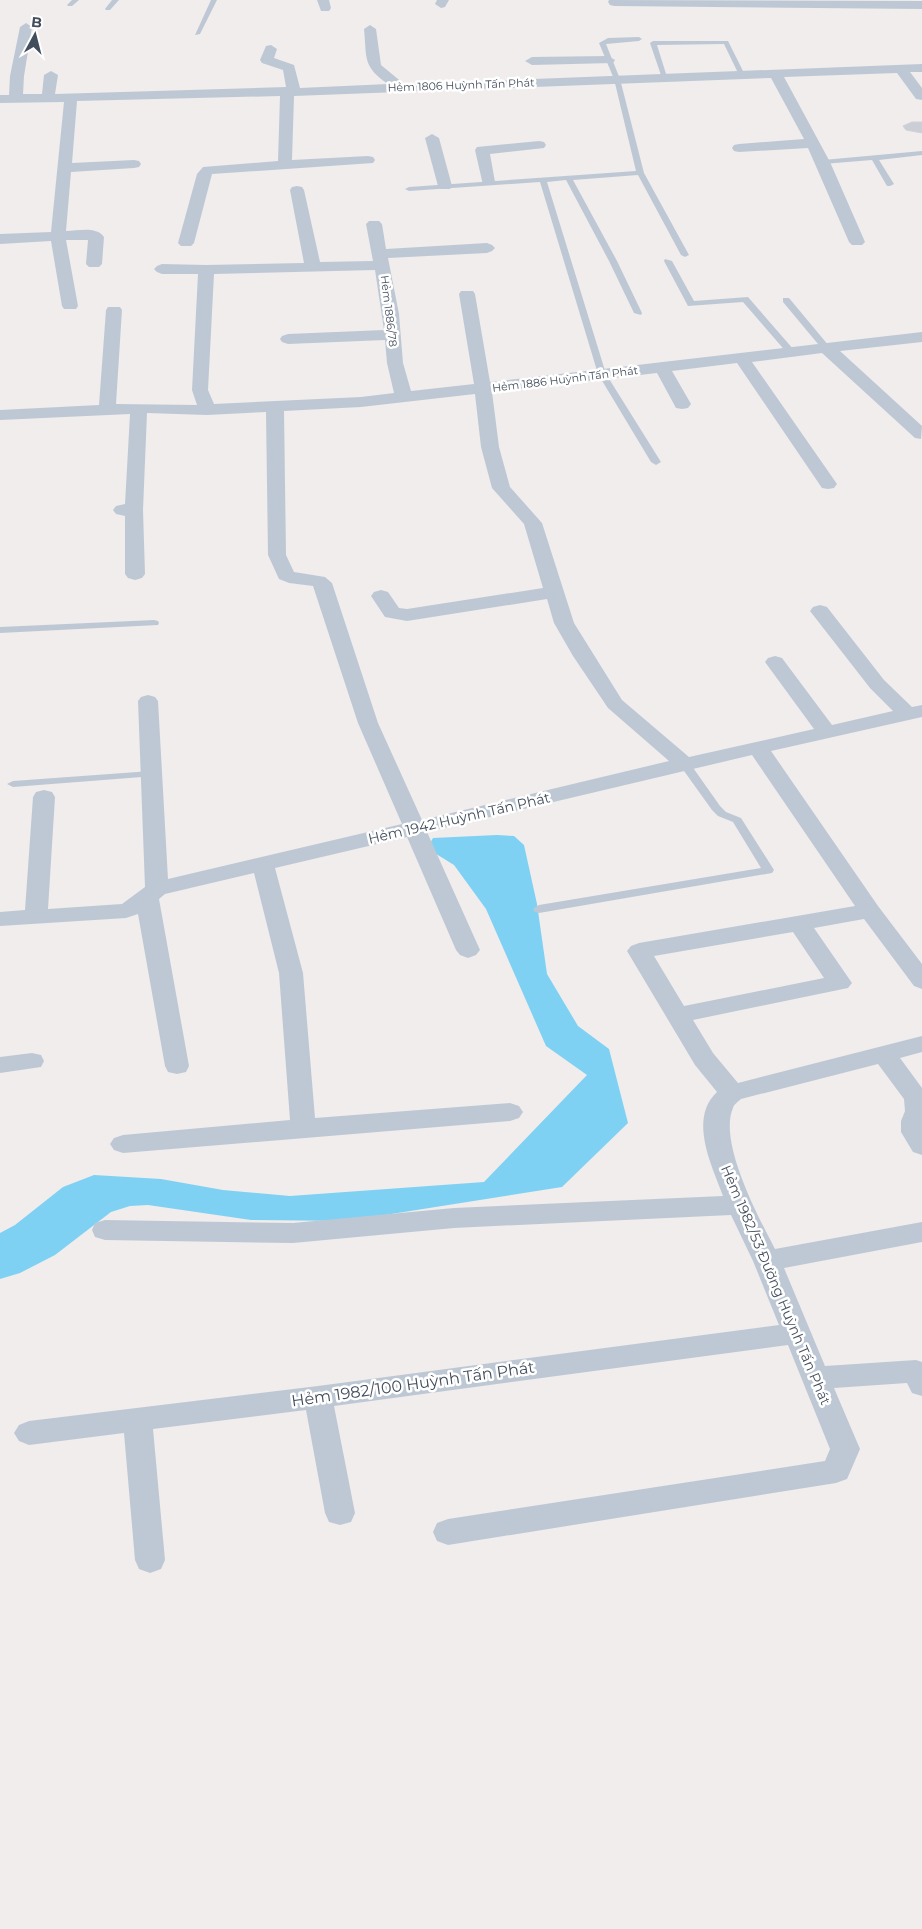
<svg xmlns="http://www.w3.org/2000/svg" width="922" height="1929" viewBox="0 0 922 1929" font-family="Montserrat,sans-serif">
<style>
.water{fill:#7fd1f3}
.building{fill:#cbced5;stroke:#d0d2d9}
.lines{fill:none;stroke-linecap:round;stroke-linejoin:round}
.lane{fill:#bec8d4;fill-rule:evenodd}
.street{fill:#bec8d4;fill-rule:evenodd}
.labels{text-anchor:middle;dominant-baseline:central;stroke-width:5;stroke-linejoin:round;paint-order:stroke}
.far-street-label{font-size:11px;fill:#434e5c;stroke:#fff}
.street-label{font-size:14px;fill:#434e5c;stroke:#fff}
.near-street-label{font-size:16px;fill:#434e5c;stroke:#fff}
</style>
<rect width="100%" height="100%" fill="#f0edec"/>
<!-- water -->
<polygon class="water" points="497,835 514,836 524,845 537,904 547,974 578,1026 609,1049 628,1123 562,1187 347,1221 251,1220 148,1205 130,1206 111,1212 55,1255 20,1273 0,1279 0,1233 15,1225 63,1187 94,1175 161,1179 223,1190 290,1196 484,1182 587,1075 546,1046 486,909 454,865 433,852 428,847 433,838"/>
<!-- building -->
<polygon class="building" points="912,122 922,122 922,133 906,130 903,126"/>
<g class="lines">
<!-- lane -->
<g class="lane">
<polygon points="72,0 79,0 72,6 68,6 67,5"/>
<polygon points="112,0 119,0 110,10 106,10 105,9"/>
<polygon points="211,0 217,0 200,34 195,35"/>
<polygon points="608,38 639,37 642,39 639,41 606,44 620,79 644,173 689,255 685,257 681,255 638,175 573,180 617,261 642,313 641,315 634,313 609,261 566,180 547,182 606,374 661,462 656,465 651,462 598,374 540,182 409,191 405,189 409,187 636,171 614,79 599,43"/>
<polygon points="728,41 745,75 744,76 739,75 724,44 657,45 667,77 662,78 650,43 653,41"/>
<polygon points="922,151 922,155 879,160 894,184 890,186 887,186 872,160 823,164 819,162 823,160"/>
<polygon points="665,259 672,261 694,301 748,297 794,350 794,354 788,354 743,302 688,306 664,261"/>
<polygon points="783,298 789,298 829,346 829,350 823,350 783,302"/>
<polygon points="154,620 158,621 159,623 158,625 0,633 0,627"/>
<polygon points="685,761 689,762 720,806 726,812 741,818 774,870 772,873 539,913 535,912 533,909 539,905 761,868 733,822 718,816 712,810 679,764"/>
<polygon points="151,771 157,774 155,776 13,787 7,784 13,781"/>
</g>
<!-- street -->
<g class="street">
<polygon points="317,0 329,0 331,8 329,11 321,11"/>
<polygon points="437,0 449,0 445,7 441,8 435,4"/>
<polygon points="609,0 922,1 922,9 614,6 610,5 608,2"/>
<path d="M26,23L32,27L24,76L23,94H42L44,75L51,71L58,75L55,94L286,87L283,70L262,63L260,60L266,46L271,45L277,49L274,58L294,65L300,88L388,84C362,66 367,58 364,29L370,25L376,29L381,65L404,84L922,64V72H910L922,88V100L916,99L897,73L784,77L830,162L865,242L862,245H852L849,242L808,148L739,152L734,151L732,148L734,145L739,144L804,139L771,78L294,96L292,160L368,156L373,157L375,160L373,163L212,174L194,243L191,246H181L178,243L197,174L203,167L278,161L280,96L77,101L72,163L134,160L139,161L141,164L139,167L134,168L71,172L66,231C78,231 96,226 104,237L102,264L99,267H89L86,264L88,240H66L78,306L76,309H64L62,306L51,241L0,244V234L51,232L64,102L0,103V95H9L10,76L20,27Z"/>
<polygon points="608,56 615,60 613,63 532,65 525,61 532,57"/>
<polygon points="432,134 439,138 452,186 450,189 440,189 438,186 425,138"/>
<polygon points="539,141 544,142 546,145 544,148 490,154 495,182 493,185 483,185 475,150 477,147"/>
<path d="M297,186L302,187L304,190L320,262L373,261L366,224L369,221H379L382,224L386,249L487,243L492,245L495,248L492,251L487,253L388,258L399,314L403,363L411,391L474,384L459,294L461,291H473L475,294L490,382L922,332V342L840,351L922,426L921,439L915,438L822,353L752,362L837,484L834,488L828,489L822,488L737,363L672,371L691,404L688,408L682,409L676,408L657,373L492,392L499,447L510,487L542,523L574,623L622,700L689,757L814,729L765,662L768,658L775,656L782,658L832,725L893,711L870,688L810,611L813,607L820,605L827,607L884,680L912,707L922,705V717L771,751L878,906L922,964V989L914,986L864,919L814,928L852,983L848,988L693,1020L713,1053L738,1083L922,1036V1052L900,1058L922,1088V1155L913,1152L901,1132V1121L905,1111L904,1099L878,1064L741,1099C738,1102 734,1104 733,1108C718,1142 759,1218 775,1249L922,1222V1242L784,1268L825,1366L916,1360L922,1362V1396L912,1393L907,1383L834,1388L860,1449L847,1479L836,1483L448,1545L437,1541L433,1532L437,1523L448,1519L825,1461L830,1449L788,1345L334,1406L355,1513L351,1522L340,1525L329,1522L325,1513L306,1410L153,1429L165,1560L161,1569L150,1573L139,1569L135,1560L124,1433L29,1445L19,1441L14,1433L19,1425L29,1421L318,1386L779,1325L753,1261L731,1215L454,1228L293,1243L105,1240L95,1237L92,1230L95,1223L105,1220L293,1223L454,1208L723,1196C712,1166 688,1119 717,1092L695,1065L627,951L631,946L639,943L855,906L752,755L427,832L480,950L476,955L468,958L460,955L456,950L407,837L275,868L303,973L315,1118L510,1103L519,1106L523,1112L519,1118L510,1121L123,1153L114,1150L110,1144L114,1138L123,1135L290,1120L279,973L254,873L165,894L159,899L189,1066L186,1072L177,1074L168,1072L165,1066L138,914L126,918L0,926V912L25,910L33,797L36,792L44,790L52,792L55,797L48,909L122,904L145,887L138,701L141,697L148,695L155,697L158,701L168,879L402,824L358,723L313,586L289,583L279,579L268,555L266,412L207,415L147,413L143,510L145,574L142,578L135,580L128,578L125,574V516L116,514L113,510L116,506L125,504L130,414L0,420V410L99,405L106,310L108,307H120L122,310L116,404L197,405L192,390L198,274H162L157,272L154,269L157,266L162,264L206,265L304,263L290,190L292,187ZM375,270L384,330L288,334L282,336L280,339L282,342L288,344L385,340L387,363L394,393L361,397L214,404L208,390L214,274ZM475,394L481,447L492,488L524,524L543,588L407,609L399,608L388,592L381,590L374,592L371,596L385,617L407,621L547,599L554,623L573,656L608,708L669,761L422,820L378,723L332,583L325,577L294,572L286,555L284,411L361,407ZM793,932L824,978L684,1006L654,956Z"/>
<polygon points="32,1053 41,1055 44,1061 41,1067 0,1073 0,1057"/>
</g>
</g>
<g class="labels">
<!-- far-street labels -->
<g class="far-street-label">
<text transform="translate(461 85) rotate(-2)">Hẻm 1806 Huỳnh Tấn Phát</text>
<text transform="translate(389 311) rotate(83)">Hẻm 1886/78</text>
<text transform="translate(565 379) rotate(-7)">Hẻm 1886 Huỳnh Tấn Phát</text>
</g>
<!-- street labels -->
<g class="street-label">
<text transform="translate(459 818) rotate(-13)">Hẻm 1942 Huỳnh Tấn Phát</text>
<text transform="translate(776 1285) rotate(67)">Hẻm 1982/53 Đường Huỳnh Tấn Phát</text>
</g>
<!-- near-street labels -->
<g class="near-street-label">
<text transform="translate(413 1384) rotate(-8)">Hẻm 1982/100 Huỳnh Tấn Phát</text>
</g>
</g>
<!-- north arrow -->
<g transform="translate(35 35) rotate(7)" stroke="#ffffff" stroke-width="4" paint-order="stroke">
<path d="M0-4L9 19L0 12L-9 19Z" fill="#434e5c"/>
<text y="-8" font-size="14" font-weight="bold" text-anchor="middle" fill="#434e5c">B</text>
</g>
</svg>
